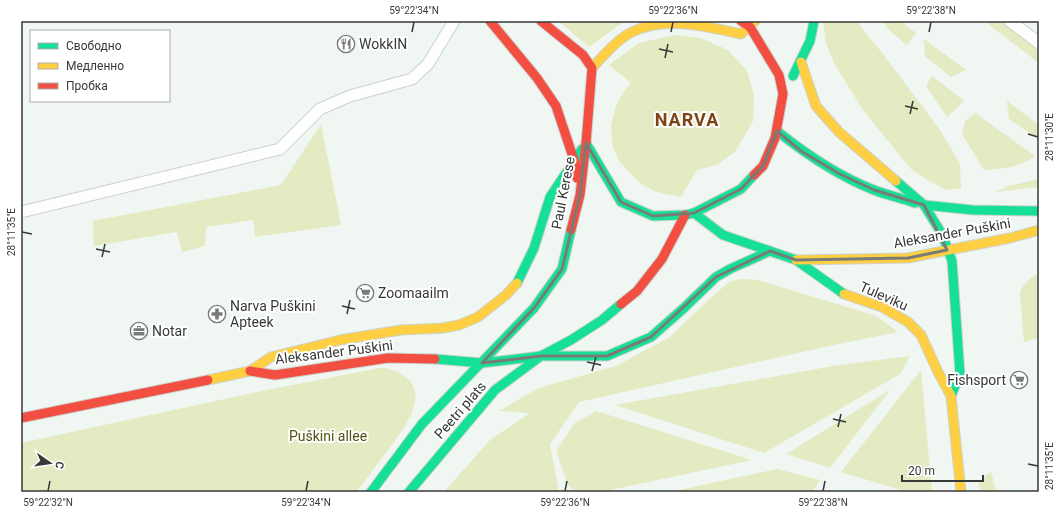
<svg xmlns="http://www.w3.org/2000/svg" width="1060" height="513" viewBox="0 0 1060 513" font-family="Roboto,sans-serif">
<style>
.green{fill:#e4eac1}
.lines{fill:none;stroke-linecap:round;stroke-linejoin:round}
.lane-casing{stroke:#cdd2ce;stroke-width:13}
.fast-casing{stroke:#cdd2ce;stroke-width:11}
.slow-casing{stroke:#cdd2ce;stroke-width:11}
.jam-casing{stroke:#cdd2ce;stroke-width:11}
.lane{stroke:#fdfefd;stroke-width:11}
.fast{stroke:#16e098;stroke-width:9}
.slow{stroke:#ffcf43;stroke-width:9}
.jam{stroke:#f24e42;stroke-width:9}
.marked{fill:none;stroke:#777c78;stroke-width:3;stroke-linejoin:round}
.ticks{fill:none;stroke:#363a37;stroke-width:1.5}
.labels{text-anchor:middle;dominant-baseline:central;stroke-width:4;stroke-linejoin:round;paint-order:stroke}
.poi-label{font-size:14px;fill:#363a37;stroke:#fff;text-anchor:start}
.street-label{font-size:14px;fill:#363a37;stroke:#fff}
.park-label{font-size:14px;fill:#50530e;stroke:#fff}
.district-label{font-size:18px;font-weight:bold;letter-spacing:1px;fill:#7f4415;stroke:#fff}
.neatline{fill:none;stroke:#363a37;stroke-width:1.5}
.ticks-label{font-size:10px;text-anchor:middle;fill:#363a37}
</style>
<rect width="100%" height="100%" fill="#f0f6f1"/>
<!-- green -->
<g class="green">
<polygon points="558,21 625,21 589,47"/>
<polygon points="823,21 856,21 883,54 940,130 960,164 961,188 947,190 929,181 911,169 863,110 835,65 826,43"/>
<polygon points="883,21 900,21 916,33 907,45 888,29"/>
<polygon points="984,21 1000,21 1039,51 1039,63"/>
<polygon points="674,35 700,38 728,50 747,71 754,95 753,121 735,152 716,165 697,170 681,197 656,192 641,184 619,161 612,144 611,125 616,106 624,91 631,83 609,65 639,43"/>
<polygon points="924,39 966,70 951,77 925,56"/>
<polygon points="932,76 964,101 947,117 926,86"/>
<polygon points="1007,101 1039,125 1038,139 1009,119"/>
<path d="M975,113L1035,156C1017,168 1005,168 984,170L962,134L965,121Z"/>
<polygon points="321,124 341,225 255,237 253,220 206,227 205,246 182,252 177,232 94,246 93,221 281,185"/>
<polygon points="1039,179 1039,187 995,192 1008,186"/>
<path d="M1039,274V338L1024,342L1020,292C1024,284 1030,276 1039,274Z"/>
<polygon points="741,279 758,280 876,316 898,332 829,346 579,402 550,444 559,492 444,492 490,440 530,413 499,411 539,388 616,366 670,337 703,305 729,282"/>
<polygon points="910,356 900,374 764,453 615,405 833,366"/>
<path d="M380,368C390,368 397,371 405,377C433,397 397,437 384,455C375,467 366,480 356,492H21V443L267,390Z"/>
<polygon points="921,370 932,492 908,492 841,472"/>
<polygon points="890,390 830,468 786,454"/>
<polygon points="596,411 752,460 601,492 577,492 568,485 556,451 574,424"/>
<polygon points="777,469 820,480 812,492 670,492"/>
<polygon points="991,471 996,492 981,492 978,483"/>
</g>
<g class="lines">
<defs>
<g id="lane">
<polyline points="1010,21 1039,43"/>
<polyline points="21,212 280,149 320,109 350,96 412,79 428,64 454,21"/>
</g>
<g id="fast">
<polyline points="793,76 810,41 814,21"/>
<path d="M777,131C807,155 838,176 874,190C887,195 901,198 915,203"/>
<polyline points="586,143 621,202 653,216 685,215 694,213 741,189 754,175"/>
<polyline points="896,181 924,205 942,234 952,261 960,374 951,396"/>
<polyline points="924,205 973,210 1039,211"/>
<polyline points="694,213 723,235 796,260 844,294"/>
<polyline points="517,283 534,248 550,197 582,149"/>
<polyline points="545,356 607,356 651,337 684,308 716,277 730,269 770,251"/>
<polyline points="435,359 482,363 541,356"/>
<polyline points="371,492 422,424 534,308 562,269 571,230"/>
<polyline points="409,492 495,390 541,356 571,340 602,320 621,304"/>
</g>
<g id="slow">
<polyline points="801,62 816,106 839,132 896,181"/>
<path d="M592,68C602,57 612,45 625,36C659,14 704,26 741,34L755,21"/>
<polyline points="796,260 908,258 1010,238 1039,230"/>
<polyline points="844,294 882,307 908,322 921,335 938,372 951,396 961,492"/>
<polyline points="208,380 250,371 271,357 340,340 401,330 443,328 459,325 478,317 506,295 517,283"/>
</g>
<g id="jam">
<polyline points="490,21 537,78 556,106 574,160 577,178"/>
<polyline points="541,21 583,55 592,68 586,143 580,195 571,230"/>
<polyline points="741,21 750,27 779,75 783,94 775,138 763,166 754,175"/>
<polyline points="621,304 637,291 662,259 685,215"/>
<polyline points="250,371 275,375 388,358 435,359"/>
<polyline points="21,418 208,380"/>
</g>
</defs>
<!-- lane casing -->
<use href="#lane" class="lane-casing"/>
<!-- fast casing -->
<use href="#fast" class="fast-casing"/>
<!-- slow casing -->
<use href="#slow" class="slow-casing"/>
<!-- jam casing -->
<use href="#jam" class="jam-casing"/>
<!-- lane -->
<use href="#lane" class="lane"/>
<!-- fast -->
<use href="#fast" class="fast"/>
<!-- slow -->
<use href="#slow" class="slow"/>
<!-- jam -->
<use href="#jam" class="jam"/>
</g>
<!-- marked area -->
<path class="marked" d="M777,131L801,151L838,173L874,190L924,205L947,250L908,258L796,260L770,251L716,277L651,337L607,356H541L482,363L534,308L562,269L580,195L586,143L621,202L653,216L694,213L741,189L763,166Z"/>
<!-- ticks -->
<path class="ticks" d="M412,32L414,22M671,32L673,22M929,32L931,22M659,49L673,52M665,58L668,44M905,106L918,109M910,114L913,101M1028,134L1038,137M22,232L32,234M96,249L110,252M102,257L105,244M342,306L355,309M347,314L350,300M587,362L601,365M592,371L596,357M833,419L846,422M838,427L841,414M1028,464L1038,466M48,491L50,481M306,491L308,481M565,491L567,481M823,491L825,481"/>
<!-- icons -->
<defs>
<symbol id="restaurant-ring" viewBox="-11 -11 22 22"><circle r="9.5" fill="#fff" stroke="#777c78" stroke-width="1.5"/><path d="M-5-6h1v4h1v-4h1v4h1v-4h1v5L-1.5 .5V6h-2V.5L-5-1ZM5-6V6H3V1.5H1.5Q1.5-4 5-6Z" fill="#777c78"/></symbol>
<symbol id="supermarket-ring" viewBox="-11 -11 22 22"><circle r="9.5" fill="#fff" stroke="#777c78" stroke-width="1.5"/><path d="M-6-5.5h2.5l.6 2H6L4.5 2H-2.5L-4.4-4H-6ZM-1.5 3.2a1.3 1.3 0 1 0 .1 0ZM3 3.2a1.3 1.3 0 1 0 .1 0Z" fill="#777c78"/></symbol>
<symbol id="pharmacy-ring" viewBox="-11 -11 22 22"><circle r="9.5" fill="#fff" stroke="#777c78" stroke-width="1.5"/><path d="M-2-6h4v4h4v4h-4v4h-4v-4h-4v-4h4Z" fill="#777c78"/></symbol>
<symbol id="office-ring" viewBox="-11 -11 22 22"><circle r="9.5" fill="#fff" stroke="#777c78" stroke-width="1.5"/><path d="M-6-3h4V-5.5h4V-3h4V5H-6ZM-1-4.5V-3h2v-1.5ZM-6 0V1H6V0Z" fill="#777c78"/></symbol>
</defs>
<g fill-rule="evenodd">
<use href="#restaurant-ring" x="336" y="34" width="20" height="20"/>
<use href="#supermarket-ring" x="355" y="283" width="20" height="20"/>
<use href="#pharmacy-ring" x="207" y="304" width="20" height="20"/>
<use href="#office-ring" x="129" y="321" width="20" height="20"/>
<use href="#supermarket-ring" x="1009" y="370" width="20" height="20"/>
</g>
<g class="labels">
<!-- poi labels -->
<g class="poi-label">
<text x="359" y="44">WokkIN</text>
<text x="378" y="293">Zoomaailm</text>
<text x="230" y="306">Narva Puškini<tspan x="230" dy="16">Apteek</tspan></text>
<text x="152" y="331">Notar</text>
<text x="1006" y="380" text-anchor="end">Fishsport</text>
</g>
<!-- street labels -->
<g class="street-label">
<text transform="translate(563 193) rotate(-79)">Paul Kerese</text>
<text transform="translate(952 233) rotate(-10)">Aleksander Puškini</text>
<text transform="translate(884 296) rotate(24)">Tuleviku</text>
<text transform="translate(334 352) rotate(-7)">Aleksander Puškini</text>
<text transform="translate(460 410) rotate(-49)">Peetri plats</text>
</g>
<!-- park labels -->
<g class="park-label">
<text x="328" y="436">Puškini allee</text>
</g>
<!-- district labels -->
<g class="district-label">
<text x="687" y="119">NARVA</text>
</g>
</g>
<!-- border -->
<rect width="1060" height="513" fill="none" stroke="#ffffff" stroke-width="44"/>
<!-- legend -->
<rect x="30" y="30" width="140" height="72" fill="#ffffff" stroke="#afb0af"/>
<rect x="38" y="43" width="20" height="6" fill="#16e098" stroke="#afb0af"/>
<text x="66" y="50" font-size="12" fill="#363a37">Свободно</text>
<rect x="38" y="63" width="20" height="6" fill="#ffcf43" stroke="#afb0af"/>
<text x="66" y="70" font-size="12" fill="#363a37">Медленно</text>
<rect x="38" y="83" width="20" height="6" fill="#f24e42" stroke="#afb0af"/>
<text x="66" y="90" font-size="12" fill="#363a37">Пробка</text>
<!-- north arrow -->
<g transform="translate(50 463) rotate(103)" stroke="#ffffff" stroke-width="3" paint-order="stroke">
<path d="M0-3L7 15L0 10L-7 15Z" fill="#363a37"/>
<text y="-6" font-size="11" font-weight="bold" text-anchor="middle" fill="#363a37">С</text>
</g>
<!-- scale -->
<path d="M902 475v6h81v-6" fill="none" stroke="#363a37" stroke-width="2"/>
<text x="908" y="475" font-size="12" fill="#363a37" stroke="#ffffff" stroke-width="3" paint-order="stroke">20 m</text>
<rect x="22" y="22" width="1016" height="469" class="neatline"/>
<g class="ticks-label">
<text x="414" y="14">59°22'34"N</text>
<text x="673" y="14">59°22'36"N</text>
<text x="931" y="14">59°22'38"N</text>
<text transform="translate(1049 137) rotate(-90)" y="4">28°11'30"E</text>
<text transform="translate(11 232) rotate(-90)" y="4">28°11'35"E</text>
<text transform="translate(1049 466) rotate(-90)" y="4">28°11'35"E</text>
<text x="48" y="506">59°22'32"N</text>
<text x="306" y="506">59°22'34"N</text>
<text x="565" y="506">59°22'36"N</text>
<text x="823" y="506">59°22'38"N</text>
</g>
</svg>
